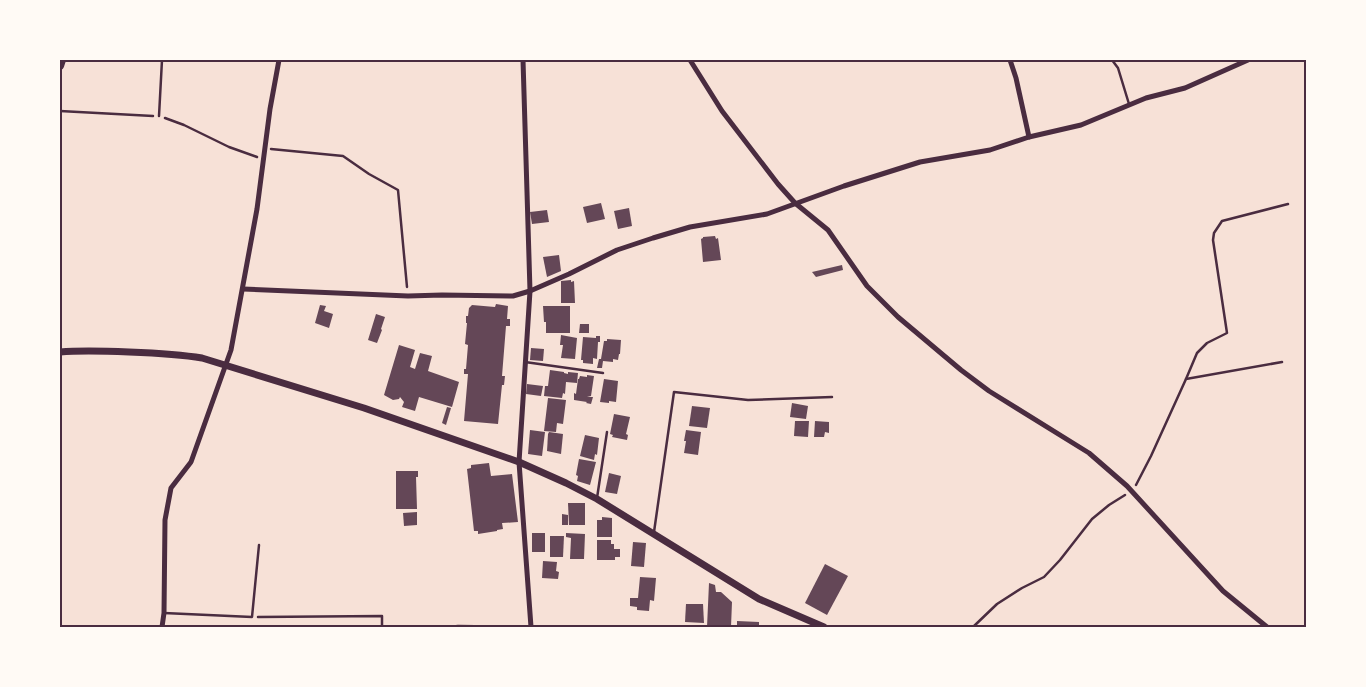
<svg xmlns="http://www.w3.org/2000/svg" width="1366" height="687" viewBox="0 0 1366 687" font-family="'Space Grotesk',sans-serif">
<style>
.building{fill:#644757}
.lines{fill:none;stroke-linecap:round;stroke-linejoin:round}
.path{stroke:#4a2c40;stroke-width:2.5}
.service{stroke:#4a2c40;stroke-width:2.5}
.minor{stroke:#4a2c40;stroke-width:5}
.tertiary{stroke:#4a2c40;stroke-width:7}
.secondary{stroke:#4a2c40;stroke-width:8}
.neatline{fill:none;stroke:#4a2c40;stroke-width:2}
</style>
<rect width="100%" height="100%" fill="#f7e1d7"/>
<!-- building -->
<g class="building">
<polygon points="601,203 605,219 587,223 583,207"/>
<polygon points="629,208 632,226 618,229 614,211"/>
<polygon points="547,210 549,222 532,224 530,212"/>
<polygon points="715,236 716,239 718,238 721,260 703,262 701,239 703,238 703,237"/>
<polygon points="559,255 561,271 547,277 543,257"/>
<polygon points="842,265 843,270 816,277 812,272"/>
<polygon points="571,280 571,282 574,281 575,303 561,303 561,281"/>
<polygon points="496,304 508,306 507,319 510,319 510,326 506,326 502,376 505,376 504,385 502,385 498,424 464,421 468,374 464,374 464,369 466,369 468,345 465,344 467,323 466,323 466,316 468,316 469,308 472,305 495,307"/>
<polygon points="320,305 326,306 324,311 333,314 329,328 315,323"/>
<polygon points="543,306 570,306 570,333 546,333 546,322 544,322"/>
<polygon points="376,314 385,317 381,329 382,330 377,343 368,340"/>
<polygon points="580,324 589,324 589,333 579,333"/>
<polygon points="561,335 577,338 575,359 561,358 563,345 560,345"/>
<polygon points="596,336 600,336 600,342 598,342 597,359 593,358 593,364 583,363 583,360 581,360 583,337 596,338"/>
<polygon points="607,339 621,340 620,354 619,354 618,360 613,359 613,362 603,361 602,368 597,368 599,359 601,359 604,341 607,341"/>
<polygon points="399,345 415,350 410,367 415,369 420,353 432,356 428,371 459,382 452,407 419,397 415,411 402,407 404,402 400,397 399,399 393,400 384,395"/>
<polygon points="531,348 544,349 543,361 530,360"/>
<polygon points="550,370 564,372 564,373 568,374 568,372 578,373 577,383 566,382 565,394 563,393 562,398 544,396 545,386 548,386"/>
<polygon points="587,375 594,376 591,396 587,397 593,397 591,404 586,403 587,402 574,400 574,393 576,394 578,379 579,379 580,376 587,377"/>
<polygon points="604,379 618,381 616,402 609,401 609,403 600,402"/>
<polygon points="527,384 543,386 541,396 526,394"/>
<polygon points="548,398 566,400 563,424 557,423 556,432 544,431"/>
<polygon points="792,403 808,406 806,419 790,417"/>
<polygon points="692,406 710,408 707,428 689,426"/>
<polygon points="447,407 451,408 446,425 442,423"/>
<polygon points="614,414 630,417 626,434 628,435 627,440 612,437 613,435 610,434"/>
<polygon points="795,421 809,421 808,437 794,436"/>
<polygon points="815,421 829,422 829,433 825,432 824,437 814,437"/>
<polygon points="530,430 545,432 542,456 528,454"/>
<polygon points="686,430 701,432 698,455 684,453 686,441 684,441"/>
<polygon points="549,432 563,434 561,454 547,451 548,434"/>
<polygon points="585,435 599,438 597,455 595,454 594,460 580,456"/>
<polygon points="579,459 596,462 590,485 577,481 578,476 576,475"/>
<polygon points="489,463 491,476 512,474 518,522 502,523 503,529 497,530 497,531 478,534 478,531 474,531 467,469 471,468 471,465"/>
<polygon points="396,471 418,471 418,477 416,477 417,509 396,509"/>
<polygon points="609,473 621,476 617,494 605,492"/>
<polygon points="568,503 585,503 585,525 569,525"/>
<polygon points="417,512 417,525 404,526 403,513"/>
<polygon points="562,514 568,515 568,525 562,525"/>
<polygon points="602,517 612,518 612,537 597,537 597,520 602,520"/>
<rect x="532" y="533" width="13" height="19"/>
<polygon points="566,533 585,534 584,559 570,559 571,538 566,537"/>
<polygon points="550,536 564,536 563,557 550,557"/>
<polygon points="597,540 611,540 611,544 614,544 614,549 620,549 620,557 615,557 615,560 597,560"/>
<polygon points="633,542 646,543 644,567 631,566"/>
<polygon points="543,561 557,562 556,571 559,572 558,579 542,578"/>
<polygon points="825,564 848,576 827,615 805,603"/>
<polygon points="640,577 656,578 654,601 650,600 649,611 637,610 637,607 630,606 630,598 638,598"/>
<polygon points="709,583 715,585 716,592 721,592 732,602 731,627 707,627"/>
<polygon points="686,604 703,604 704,623 685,622"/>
<polygon points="737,621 759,622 759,627 737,627"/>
</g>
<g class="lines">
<!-- path -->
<g class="path">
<polyline points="60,111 153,116"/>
<polyline points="165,118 184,125 229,147 257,157"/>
<polyline points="271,149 343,156 369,174 398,190 407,287"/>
<polyline points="1186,379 1197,353 1207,343 1227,333 1213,240 1214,233 1222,221 1288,204"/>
<polyline points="1136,485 1151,456 1186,379 1282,362"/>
<polyline points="258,617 382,616 382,627"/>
<polyline points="449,627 458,626 523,627"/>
<polyline points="973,627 997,604 1022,588 1044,577 1060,560 1092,519 1109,505 1125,495"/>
</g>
<!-- service -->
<g class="service">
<polyline points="1112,60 1118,68 1129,104"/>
<polyline points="159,116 162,60"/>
<polyline points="525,362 603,373"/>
<polyline points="597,498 607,432"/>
<polyline points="654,532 674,392 748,400 832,397"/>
<polyline points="164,613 252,617 259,545"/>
</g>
<!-- minor -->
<g class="minor">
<polyline points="523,60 530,291 519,462 531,627"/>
<polyline points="690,60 722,111 778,184 795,203 828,230 867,286 898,317 961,370 989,391 1089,453 1127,486 1223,591 1267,627"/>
<polyline points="1010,60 1016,78 1029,137"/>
<polyline points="243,289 408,296 442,295 513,296 530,291 569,274 617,250 653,238 690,227 767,214 844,186 920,162 990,150 1029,137 1081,125 1146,98 1185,88 1248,60"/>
<polyline points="162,627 164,613 165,520 171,488 191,462 231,350 257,209 270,109 279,60"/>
</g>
<!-- tertiary -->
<path class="tertiary" d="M60,352C83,350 106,351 129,352C154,353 178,354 202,358L364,408L519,462L566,483L597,499L759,599L824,627"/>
<!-- secondary -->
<polyline class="secondary" points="60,66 62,60"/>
</g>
<!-- border -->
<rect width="1366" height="687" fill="none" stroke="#fffaf5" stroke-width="122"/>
<rect x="61" y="61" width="1244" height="565" class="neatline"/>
</svg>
